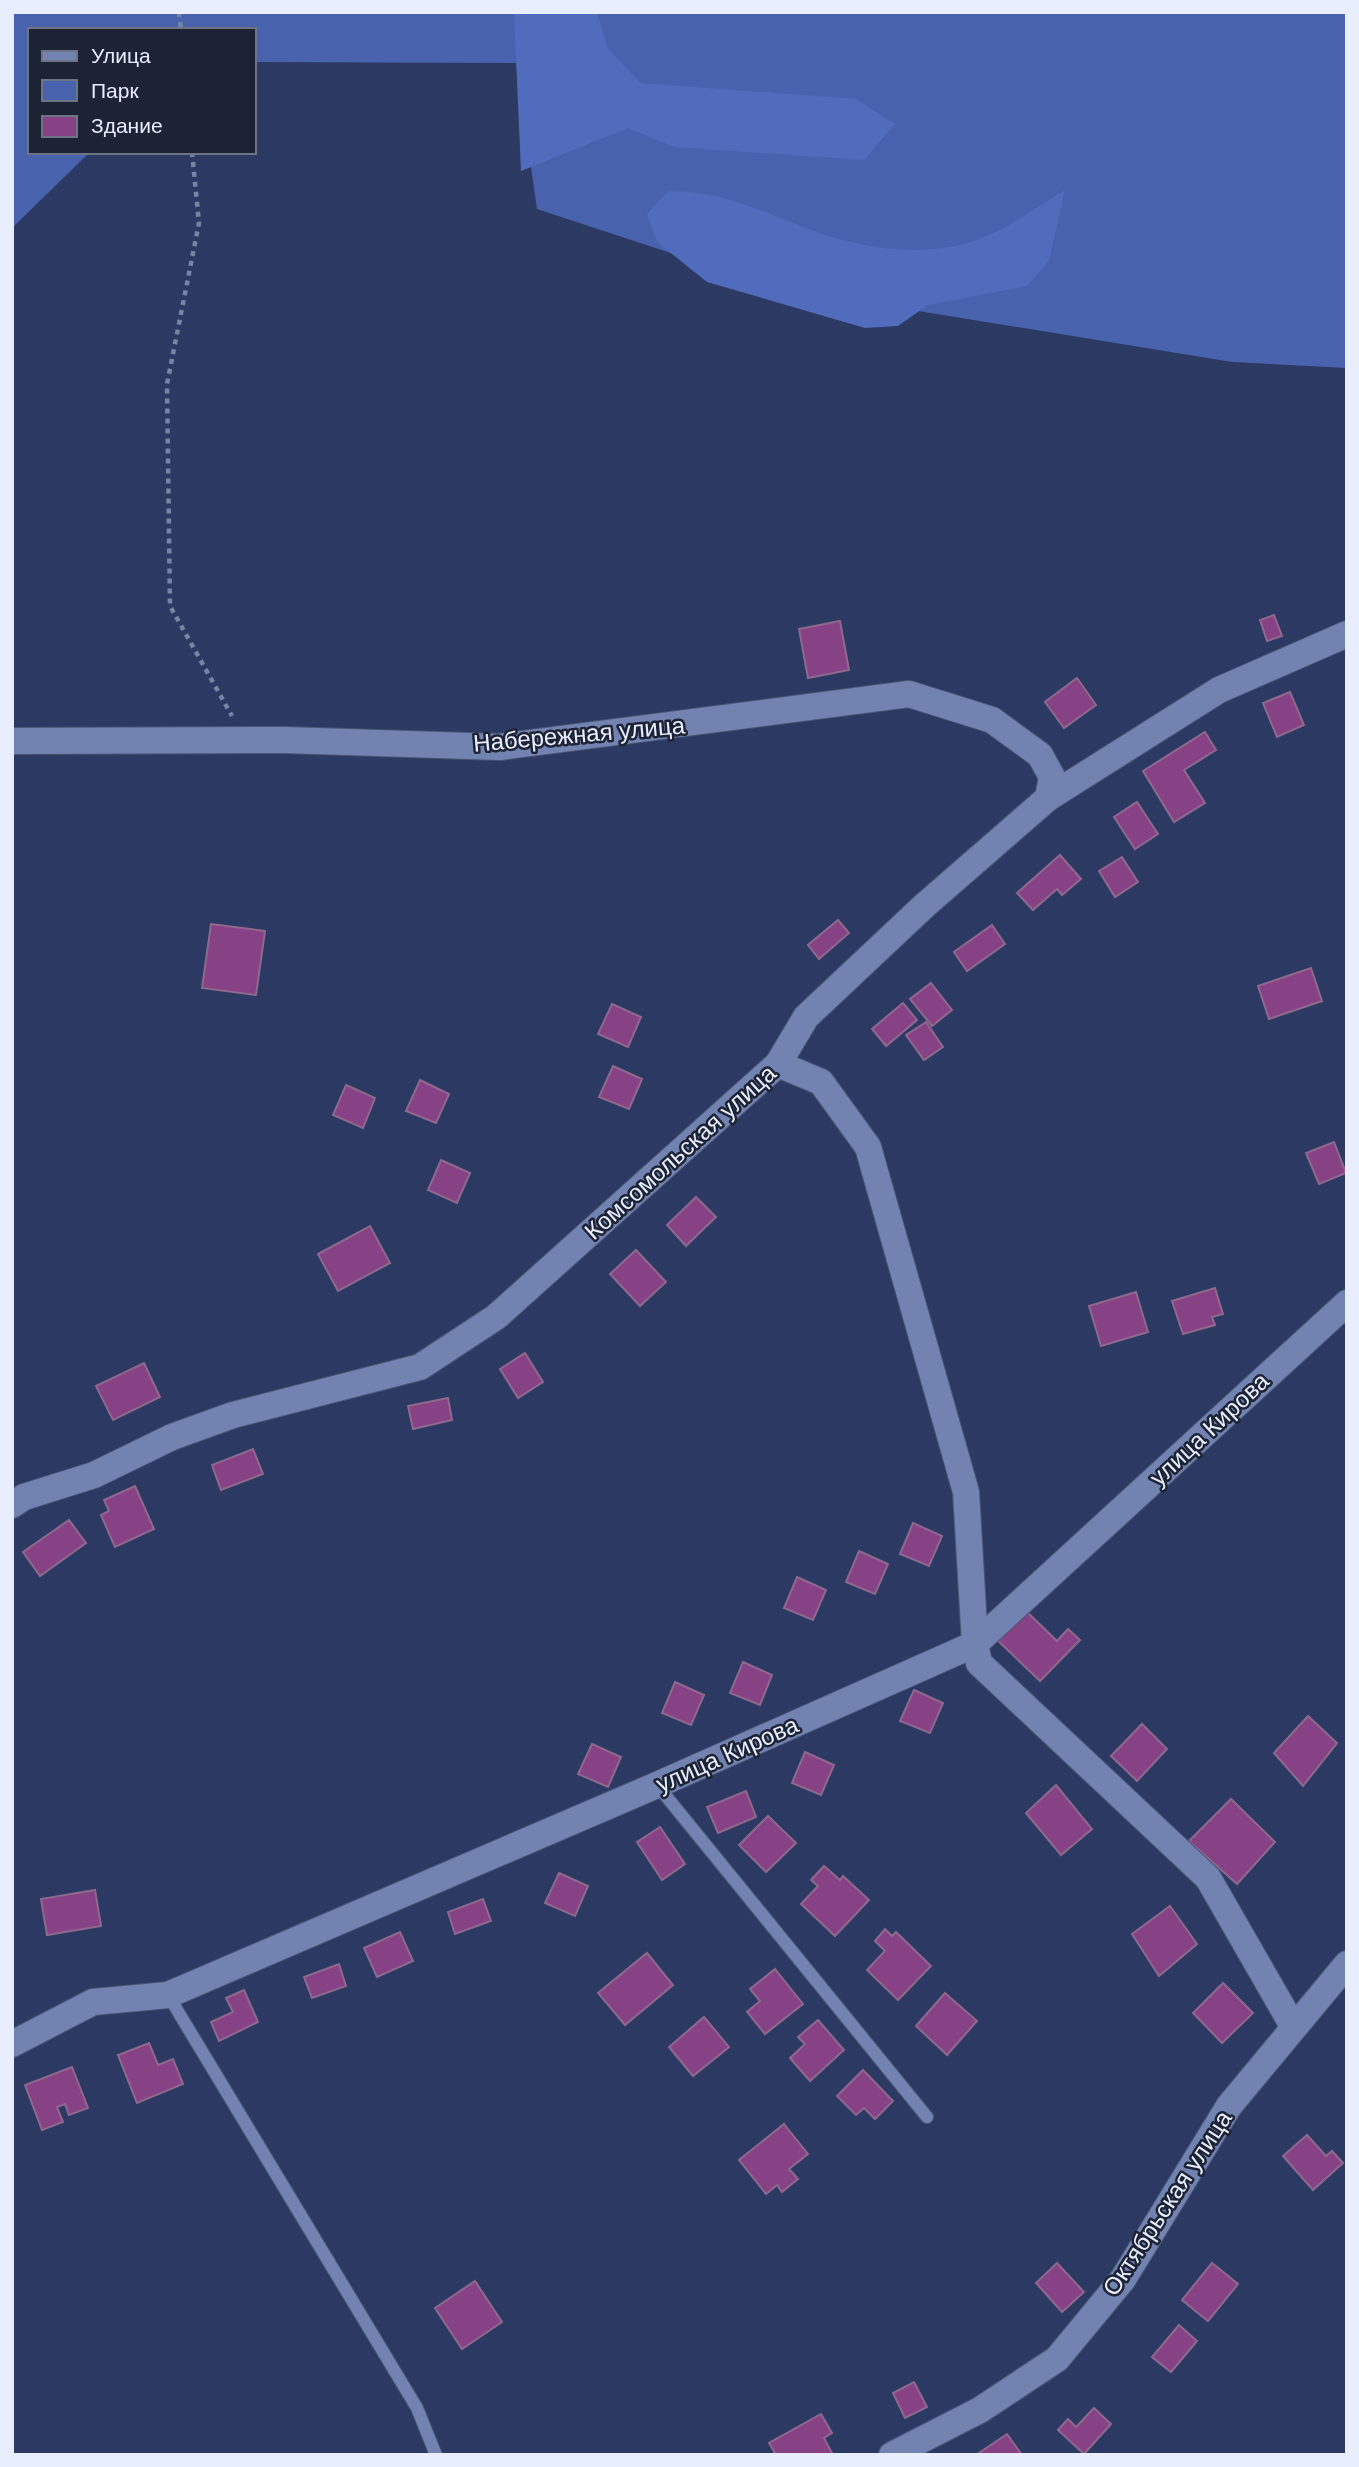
<svg xmlns="http://www.w3.org/2000/svg" width="1359" height="2467" viewBox="0 0 1359 2467" font-family="Arial,sans-serif">
<style>
.green{fill:#4962ad}
.forest{fill:#516cbd}
.building{fill:#864285;stroke:#8f688d;stroke-width:2}
.lines{fill:none;stroke-linecap:round;stroke-linejoin:round}
.lane-casing{stroke:#4b5676;stroke-width:14}
.street-casing{stroke:#4b5676;stroke-width:28}
.path{stroke:#7984a3;stroke-width:4.5;stroke-dasharray:5 5;stroke-linecap:butt}
.lane{stroke:#7283b1;stroke-width:12}
.street{stroke:#7283b1;stroke-width:26}
.labels{text-anchor:middle;dominant-baseline:central;stroke-width:5;stroke-linejoin:round;paint-order:stroke}
.street-label{font-size:24px;fill:#e8eefe;stroke:#1c2335}
</style>
<rect width="100%" height="100%" fill="#2c3a63"/>
<!-- green -->
<polygon class="green" points="12,12 1347,12 1347,368 1232,362 777,288 537,209 516,63 254,62 254,30 30,30 30,152 90,152 12,228"/>
<!-- forest -->
<g class="forest">
<polygon points="514,12 597,12 608,49 641,83 856,99 895,124 864,160 674,147 628,128 521,171"/>
<path d="M1065,190L1049,261L1027,286L928,305L898,326L865,328L707,282L657,242L647,214L668,191C719,191 755,208 801,226C858,249 929,261 987,236C1014,224 1040,205 1065,190Z"/>
</g>
<!-- building -->
<g class="building">
<polygon points="1274,615 1282,636 1267,641 1260,620"/>
<polygon points="840,621 849,670 808,678 799,629"/>
<polygon points="1077,678 1096,705 1064,728 1045,702"/>
<polygon points="1290,692 1304,725 1277,737 1263,703"/>
<polygon points="1205,732 1216,750 1184,770 1205,803 1174,822 1143,771"/>
<polygon points="1137,802 1158,834 1135,849 1114,817"/>
<polygon points="1060,855 1081,879 1062,895 1057,889 1033,910 1017,893"/>
<polygon points="1122,857 1138,882 1115,897 1099,871"/>
<polygon points="838,920 849,933 819,959 808,945"/>
<polygon points="211,924 265,931 256,995 202,988"/>
<polygon points="992,925 1005,944 967,971 954,952"/>
<polygon points="1311,968 1322,1001 1269,1019 1258,986"/>
<polygon points="931,983 952,1010 932,1026 910,999"/>
<polygon points="903,1003 917,1020 886,1046 872,1029"/>
<polygon points="612,1004 641,1017 628,1047 598,1034"/>
<polygon points="926,1022 943,1047 924,1060 906,1035"/>
<polygon points="613,1066 642,1079 629,1109 599,1097"/>
<polygon points="420,1080 449,1094 436,1123 406,1111"/>
<polygon points="346,1085 375,1098 363,1128 333,1115"/>
<polygon points="1334,1142 1346,1173 1319,1184 1306,1153"/>
<polygon points="441,1160 470,1173 457,1203 428,1190"/>
<polygon points="696,1197 716,1217 686,1246 667,1225"/>
<polygon points="370,1226 390,1263 338,1291 318,1254"/>
<polygon points="636,1250 666,1282 640,1306 610,1274"/>
<polygon points="1215,1288 1223,1314 1212,1317 1215,1325 1183,1334 1172,1301"/>
<polygon points="1136,1292 1148,1332 1101,1346 1089,1306"/>
<polygon points="525,1353 543,1382 518,1398 500,1369"/>
<polygon points="144,1363 160,1397 113,1420 96,1386"/>
<polygon points="448,1398 452,1420 413,1429 408,1406"/>
<polygon points="253,1449 263,1474 221,1490 212,1465"/>
<polygon points="135,1486 154,1529 115,1547 101,1515 109,1511 104,1500"/>
<polygon points="69,1520 86,1543 40,1576 23,1552"/>
<polygon points="913,1523 942,1536 929,1566 900,1554"/>
<polygon points="859,1551 888,1564 875,1594 846,1582"/>
<polygon points="797,1577 826,1590 813,1620 784,1608"/>
<polygon points="1022,1607 1057,1641 1068,1629 1080,1640 1040,1681 994,1637"/>
<polygon points="743,1662 772,1675 760,1705 730,1693"/>
<polygon points="675,1682 704,1695 691,1725 662,1713"/>
<polygon points="914,1690 943,1703 930,1733 900,1721"/>
<polygon points="1308,1716 1337,1743 1303,1786 1274,1753"/>
<polygon points="1142,1724 1167,1749 1137,1781 1111,1756"/>
<polygon points="592,1744 621,1757 608,1787 578,1774"/>
<polygon points="805,1752 834,1765 821,1795 792,1783"/>
<polygon points="1056,1785 1092,1829 1061,1855 1026,1813"/>
<polygon points="746,1791 756,1817 718,1833 707,1807"/>
<polygon points="1231,1799 1275,1842 1237,1884 1189,1841"/>
<polygon points="768,1816 796,1843 766,1872 739,1845"/>
<polygon points="660,1827 685,1864 662,1880 637,1842"/>
<polygon points="824,1866 840,1880 843,1876 869,1900 835,1936 801,1904 818,1886 811,1880"/>
<polygon points="559,1873 588,1886 575,1916 545,1903"/>
<polygon points="95,1890 101,1926 47,1935 41,1899"/>
<polygon points="483,1899 491,1921 455,1934 448,1912"/>
<polygon points="1170,1906 1197,1944 1159,1976 1132,1934"/>
<polygon points="885,1929 892,1936 896,1932 931,1966 898,2000 867,1970 885,1951 875,1941"/>
<polygon points="400,1932 413,1961 377,1977 364,1948"/>
<polygon points="647,1953 673,1985 625,2025 598,1993"/>
<polygon points="339,1964 346,1986 312,1998 304,1977"/>
<polygon points="775,1969 803,2004 765,2034 747,2012 760,2001 750,1989"/>
<polygon points="1223,1983 1253,2013 1222,2043 1193,2013"/>
<polygon points="244,1990 258,2022 219,2041 211,2022 233,2012 226,1998"/>
<polygon points="945,1993 977,2021 947,2055 916,2026"/>
<polygon points="704,2017 729,2047 693,2076 669,2047"/>
<polygon points="818,2020 844,2050 810,2081 790,2058 805,2044 798,2037"/>
<polygon points="149,2043 158,2065 173,2059 183,2084 137,2103 118,2055"/>
<polygon points="72,2067 88,2108 69,2115 65,2104 57,2107 63,2122 42,2130 25,2085"/>
<polygon points="863,2070 893,2101 875,2119 864,2108 856,2115 837,2096"/>
<polygon points="784,2124 808,2154 789,2169 798,2179 782,2192 777,2185 766,2194 739,2160"/>
<polygon points="1307,2135 1326,2156 1332,2151 1343,2163 1313,2190 1283,2156"/>
<polygon points="1057,2263 1084,2292 1062,2312 1036,2283"/>
<polygon points="1212,2263 1238,2284 1208,2321 1182,2300"/>
<polygon points="475,2281 502,2322 462,2349 435,2308"/>
<polygon points="1179,2325 1197,2341 1171,2372 1152,2357"/>
<polygon points="914,2382 927,2407 905,2418 893,2393"/>
<polygon points="1094,2408 1111,2424 1084,2454 1058,2430 1068,2419 1076,2427"/>
<polygon points="821,2414 832,2433 824,2438 833,2455 776,2455 769,2443"/>
<polygon points="1007,2434 1022,2455 976,2455"/>
</g>
<g class="lines">
<defs>
<g id="lane">
<polyline points="657,1785 927,2117"/>
<polyline points="168,1995 417,2408 436,2455"/>
</g>
<g id="street">
<polyline points="12,741 285,740 500,747 909,694 992,720 1040,755 1052,777 1048,798"/>
<polyline points="778,1064 821,1082 868,1147 966,1492 975,1644 979,1663 1208,1878 1293,2026"/>
<polyline points="12,1505 24,1497 94,1475 172,1437 233,1415 420,1367 496,1317 778,1064 806,1017 924,906 1048,798 1219,690 1347,634"/>
<polyline points="12,2044 93,2002 168,1995 657,1785 975,1644 1347,1303"/>
<polyline points="892,2455 980,2410 1057,2359 1123,2279 1229,2106 1347,1964"/>
</g>
</defs>
<!-- lane casing -->
<use href="#lane" class="lane-casing"/>
<!-- street casing -->
<use href="#street" class="street-casing"/>
<!-- path -->
<g class="path">
<polyline points="179,12 181,30"/>
<polyline points="192,152 199,223 167,384 170,606 232,716"/>
</g>
<!-- lane -->
<use href="#lane" class="lane"/>
<!-- street -->
<use href="#street" class="street"/>
</g>
<g class="labels">
<!-- street labels -->
<g class="street-label">
<text transform="translate(579 734) rotate(-5)">Набережная улица</text>
<text transform="translate(680 1152) rotate(-42)">Комсомольская улица</text>
<text transform="translate(1209 1429) rotate(-43)">улица Кирова</text>
<text transform="translate(727 1754) rotate(-24)">улица Кирова</text>
<text transform="translate(1167 2203) rotate(-57)">Октябрьская улица</text>
</g>
</g>
<!-- border -->
<rect width="1359" height="2467" fill="none" stroke="#e8eefe" stroke-width="28"/>
<!-- legend -->
<rect x="28" y="28" width="228" height="126" fill="#1c2335" stroke="#6e7485" stroke-width="2"/>
<rect x="42" y="51" width="35" height="10" fill="#7283b1" stroke="#6e7485" stroke-width="2"/>
<text x="91" y="63" font-size="21" fill="#e8eefe">Улица</text>
<rect x="42" y="80" width="35" height="21" fill="#4962ad" stroke="#6e7485" stroke-width="2"/>
<text x="91" y="98" font-size="21" fill="#e8eefe">Парк</text>
<rect x="42" y="116" width="35" height="21" fill="#864285" stroke="#6e7485" stroke-width="2"/>
<text x="91" y="133" font-size="21" fill="#e8eefe">Здание</text>
</svg>
